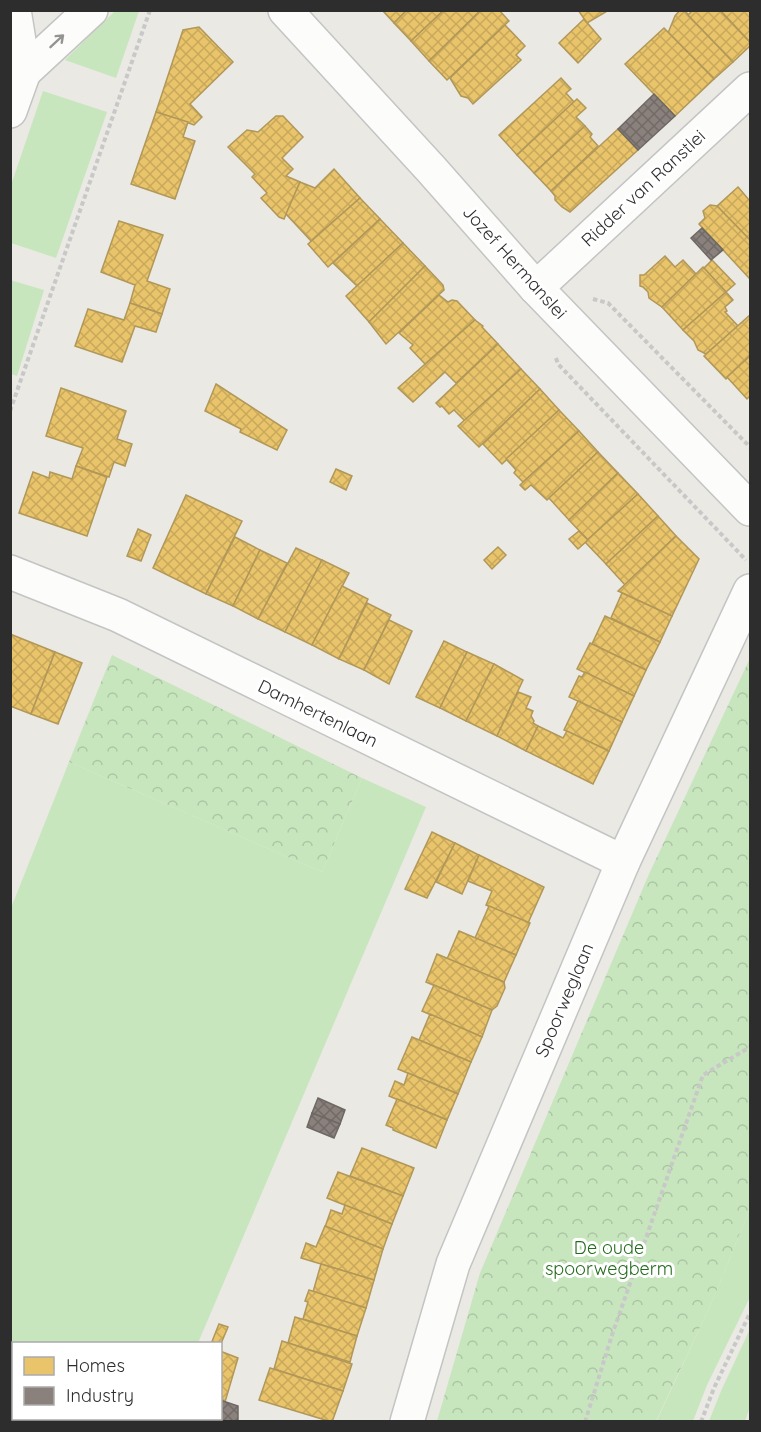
<svg xmlns="http://www.w3.org/2000/svg" width="761" height="1432" viewBox="0 0 761 1432" font-family="Quicksand,sans-serif">
<style>
.grass{fill:#c8e6be}
.forest{fill:url(#forest-crowns)}
.homes{fill:url(#homes-cross-hatch);stroke:#b19758;stroke-width:1.5}
.industry{fill:url(#industry-cross-hatch);stroke:#6e6864;stroke-width:1.5}
.lines{fill:none;stroke-linecap:round;stroke-linejoin:round}
.street-casing{stroke:#c4c4c4;stroke-width:36}
.secondary-casing{stroke:#c4c4c4;stroke-width:36}
.path{stroke:#c8c8c8;stroke-width:4;stroke-dasharray:4.5 3;stroke-linecap:butt}
.street{stroke:#fcfcfb;stroke-width:33}
.secondary{stroke:#fcfcfb;stroke-width:33}
.oneway{stroke:#949494}
.labels{text-anchor:middle;dominant-baseline:central;stroke-width:6;stroke-linejoin:round;paint-order:stroke}
.street-label{font-size:18px;fill:#2d2d2d;stroke:#fff}
.park-label{font-size:18px;fill:#236c1c;stroke:#fff}
</style>
<defs>
<pattern id="forest-crowns" width="20" height="18" patternUnits="userSpaceOnUse" patternTransform="scale(1.5)"><rect width="20" height="18" fill="#c8e6be"/><path d="M2 6a3 3 0 1 1 6 0M12 15a3 3 0 1 1 6 0" fill="none" stroke="#acc6a4"/></pattern>
<pattern id="homes-cross-hatch" width="8" height="8" patternUnits="userSpaceOnUse" patternTransform="scale(1.5)"><rect width="8" height="8" fill="#e9c46a"/><path d="M0 0l8 8M0 8l8-8" fill="none" stroke="#c8a95c"/></pattern>
<pattern id="industry-cross-hatch" width="8" height="8" patternUnits="userSpaceOnUse" patternTransform="scale(1.5)"><rect width="8" height="8" fill="#8a817c"/><path d="M0 0l8 8M0 8l8-8" fill="none" stroke="#716a66"/></pattern>
</defs>
<rect width="100%" height="100%" fill="#eae9e4"/>
<!-- grass -->
<g class="grass">
<polygon points="116,10 139,11 116,78 65,60"/>
<polygon points="43,91 107,112 56,258 11,243 11,185"/>
<polygon points="10,280 44,290 17,376 11,374"/>
<polygon points="69,762 322,872 362,778 426,807 198,1343 14,1344 14,1413 11,1413 11,908"/>
<polygon points="750,1208 750,1297 707,1385 693,1421 656,1422 712,1302"/>
<polygon points="750,1329 750,1407 745,1421 709,1421 721,1391"/>
</g>
<!-- forest -->
<g class="forest">
<polygon points="112,655 362,778 322,872 69,762"/>
<polygon points="750,658 750,1208 712,1302 656,1421 437,1421 480,1273 649,874"/>
<polygon points="11,1413 13,1413 14,1418 180,1418 180,1421 11,1422"/>
</g>
<!-- homes -->
<g class="homes">
<polygon points="382,10 407,10 394,23"/>
<polygon points="407,10 444,10 411,41 394,23"/>
<polygon points="444,10 481,10 429,61 411,41"/>
<polygon points="481,10 499,10 509,21 447,80 429,61"/>
<polygon points="578,10 609,10 587,23"/>
<polygon points="680,10 684,10 733,62 714,79 668,33 675,16"/>
<polygon points="693,10 720,10 750,42 750,46 733,62 688,15"/>
<polygon points="720,10 750,10 750,42"/>
<polygon points="584,19 601,39 578,63 559,43"/>
<polygon points="505,25 525,46 516,55 521,60 473,104 468,98 461,96 450,78"/>
<polygon points="199,27 233,62 190,104 202,117 194,125 156,112 183,30"/>
<polygon points="664,28 714,79 675,116 625,64"/>
<polygon points="561,78 571,89 566,93 574,102 517,155 499,135"/>
<polygon points="577,99 586,108 576,117 585,126 534,173 517,155"/>
<polygon points="156,112 188,122 183,137 195,141 175,199 131,184"/>
<polygon points="276,116 283,116 303,137 282,158 293,169 286,176 300,182 284,219 279,217 261,198 267,193 252,177 255,174 228,147 247,130 258,132"/>
<polygon points="585,126 592,134 590,137 598,146 551,191 534,173"/>
<polygon points="618,129 638,150 570,212 562,207 555,200 555,196 551,191"/>
<polygon points="334,169 360,198 311,241 286,214 300,182 315,188"/>
<polygon points="738,187 750,201 750,240 717,206"/>
<polygon points="360,198 380,219 328,267 308,244"/>
<polygon points="710,205 717,206 750,240 750,279 699,224 705,218 703,211"/>
<polygon points="380,219 403,243 357,286 333,263"/>
<polygon points="119,221 163,235 147,281 170,289 162,314 130,303 135,285 101,272"/>
<polygon points="403,243 425,266 369,322 346,296"/>
<polygon points="665,256 675,267 683,260 696,274 662,307 649,298 648,292 643,287 640,286 640,275 644,275"/>
<polygon points="712,260 735,284 726,292 704,268"/>
<polygon points="425,266 443,285 444,290 386,344 369,322"/>
<polygon points="703,267 726,292 683,330 662,307"/>
<polygon points="726,292 733,300 725,307 727,311 725,312 738,326 706,354 698,350 694,341 683,330"/>
<polygon points="439,295 448,302 452,300 457,301 475,320 425,364 410,348 413,345 399,333"/>
<polygon points="130,303 162,314 156,332 135,326 122,362 75,346 88,309 124,320"/>
<polygon points="750,315 750,356 726,379 704,356"/>
<polygon points="475,320 483,326 482,327 498,344 456,383 445,372 413,402 398,388"/>
<polygon points="498,344 521,369 465,421 454,410 449,414 442,406 440,407 436,403"/>
<polygon points="750,356 750,396 747,399 727,377"/>
<polygon points="521,369 540,389 479,447 458,426"/>
<polygon points="216,384 287,430 277,450 240,432 241,429 205,411"/>
<polygon points="61,388 126,411 117,439 132,444 125,466 114,462 109,477 76,466 83,448 46,436"/>
<polygon points="540,389 559,410 502,464 483,444"/>
<polygon points="559,410 579,431 523,482 514,473 516,470 506,459"/>
<polygon points="579,431 598,452 547,500 531,485 525,490 520,485"/>
<polygon points="598,452 618,473 569,520 549,498"/>
<polygon points="76,466 107,477 87,536 19,513 33,472 49,478 50,472 72,479"/>
<polygon points="336,469 352,476 346,490 330,482"/>
<polygon points="618,473 638,494 588,540 569,520"/>
<polygon points="638,494 658,516 606,564 585,542"/>
<polygon points="186,495 242,521 206,594 153,568"/>
<polygon points="658,516 676,536 625,585 606,564"/>
<polygon points="138,529 151,535 141,561 127,556"/>
<polygon points="579,531 588,540 578,549 569,539"/>
<polygon points="676,536 699,559 672,616 618,591"/>
<polygon points="235,537 260,550 233,606 206,594"/>
<polygon points="498,547 506,555 492,569 484,560"/>
<polygon points="296,548 322,560 285,632 258,619"/>
<polygon points="260,550 287,563 258,619 233,606"/>
<polygon points="322,560 349,573 312,645 285,632"/>
<polygon points="342,586 368,599 339,659 312,645"/>
<polygon points="622,593 672,616 660,642 611,618"/>
<polygon points="367,603 391,615 364,670 339,659"/>
<polygon points="605,616 660,642 646,670 592,644"/>
<polygon points="389,620 412,631 389,684 364,670"/>
<polygon points="10,634 55,652 31,714 10,706"/>
<polygon points="444,641 467,652 440,708 416,697"/>
<polygon points="590,643 646,670 634,696 577,669"/>
<polygon points="55,652 82,663 58,724 31,714"/>
<polygon points="467,652 494,664 466,721 440,708"/>
<polygon points="494,664 523,680 497,736 466,721"/>
<polygon points="585,672 634,696 622,722 569,697 579,676 582,677"/>
<polygon points="518,692 531,697 526,708 533,711 531,716 534,721 533,723 538,726 526,751 497,736"/>
<polygon points="578,701 622,722 609,751 564,730"/>
<polygon points="538,726 563,738 567,731 609,751 593,784 526,751"/>
<polygon points="432,832 455,843 427,898 405,889"/>
<polygon points="455,843 479,855 462,894 436,882"/>
<polygon points="479,855 544,887 528,923 486,905 492,891 468,881"/>
<polygon points="489,906 530,923 516,955 475,938"/>
<polygon points="459,931 516,955 504,982 447,959"/>
<polygon points="437,954 504,982 505,988 497,1006 492,1010 426,982"/>
<polygon points="434,985 492,1010 482,1037 422,1011"/>
<polygon points="430,1014 482,1037 471,1062 419,1040"/>
<polygon points="412,1037 471,1062 458,1094 398,1069"/>
<polygon points="408,1073 458,1094 447,1120 389,1096 395,1081 404,1085"/>
<polygon points="397,1099 447,1120 436,1148 393,1130 393,1128 386,1125"/>
<polygon points="362,1148 414,1168 403,1196 350,1176"/>
<polygon points="338,1172 403,1196 392,1224 327,1198"/>
<polygon points="345,1205 392,1224 383,1249 325,1227 331,1210 342,1214"/>
<polygon points="325,1226 383,1249 374,1280 301,1258 306,1243 316,1247"/>
<polygon points="321,1264 374,1280 366,1308 313,1292"/>
<polygon points="309,1290 366,1308 357,1336 303,1319 308,1302 305,1301"/>
<polygon points="295,1317 357,1336 350,1362 288,1343"/>
<polygon points="219,1324 228,1327 220,1346 220,1344 211,1344"/>
<polygon points="282,1341 352,1364 343,1391 274,1369"/>
<polygon points="220,1351 238,1358 225,1402 220,1400"/>
<polygon points="270,1368 343,1391 332,1422 259,1400"/>
</g>
<!-- industry -->
<g class="industry">
<polygon points="654,94 675,116 638,150 618,129"/>
<polygon points="702,228 723,250 711,260 691,238"/>
<polygon points="318,1098 345,1110 340,1124 312,1113"/>
<polygon points="312,1113 340,1124 334,1138 307,1127"/>
<polygon points="220,1400 238,1406 238,1422 195,1422 195,1418 220,1418"/>
</g>
<g class="lines">
<defs>
<g id="street">
<polyline points="24,72 91,10"/>
<polyline points="10,111 24,72 14,10"/>
<polyline points="536,288 750,89"/>
<polyline points="10,572 118,615 623,862"/>
<polyline points="407,1422 453,1264 623,862 750,591"/>
</g>
<polyline id="secondary" points="285,10 431,169 536,288 750,509"/>
</defs>
<!-- street casing -->
<use href="#street" class="street-casing"/>
<!-- secondary casing -->
<use href="#secondary" class="secondary-casing"/>
<!-- path -->
<g class="path">
<polyline points="593,299 608,303 750,447"/>
<polyline points="556,358 558,364 746,560"/>
<polyline points="10,411 150,10"/>
<polyline points="585,1422 612,1335 703,1075 750,1047"/>
<polyline points="701,1422 714,1388 750,1313"/>
</g>
<!-- street -->
<use href="#street" class="street"/>
<!-- secondary -->
<use href="#secondary" class="secondary"/>
</g>
<!-- one-way arrows -->
<defs><path id="oneway-shaft" d="M-6 0H5M1.5-3L5.5 0L1.5 3" fill="none" stroke-width="1.6" stroke-linecap="round" stroke-linejoin="round" transform="scale(1.5)"/></defs>
<use class="oneway" href="#oneway-shaft" transform="translate(57 41) rotate(-43)"/>
<g class="labels">
<!-- street labels -->
<g class="street-label">
<text transform="translate(643 188) rotate(-43)">Ridder van Ranstlei</text>
<text transform="translate(515 262) rotate(48)">Jozef Hermanslei</text>
<text transform="translate(318 713) rotate(26)">Damhertenlaan</text>
<text transform="translate(564 1000) rotate(-67)">Spoorweglaan</text>
</g>
<!-- park labels -->
<g class="park-label">
<text x="609" y="1247">De oude<tspan x="609" dy="21">spoorwegberm</tspan></text>
</g>
</g>
<!-- border -->
<rect width="761" height="1432" fill="none" stroke="#2d2d2d" stroke-width="24"/>
<!-- legend -->
<rect x="12" y="1342" width="210" height="78" fill="#ffffff" stroke="#ababab" stroke-width="1.5"/>
<rect x="24" y="1357" width="30" height="18" fill="#e9c46a" stroke="#ababab" stroke-width="1.5"/>
<text x="66" y="1372" font-size="18" fill="#2d2d2d">Homes</text>
<rect x="24" y="1387" width="30" height="18" fill="#8a817c" stroke="#ababab" stroke-width="1.5"/>
<text x="66" y="1402" font-size="18" fill="#2d2d2d">Industry</text>
</svg>
